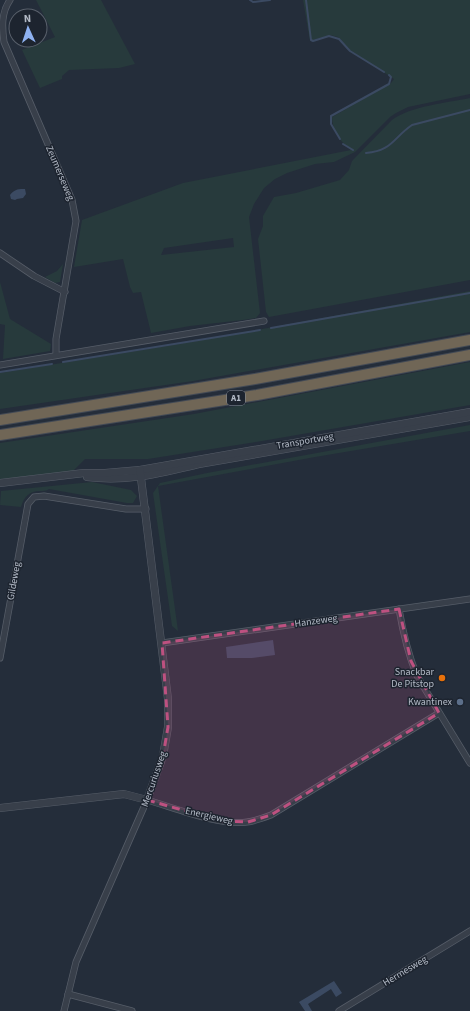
<svg xmlns="http://www.w3.org/2000/svg" width="470" height="1011" viewBox="0 0 470 1011" font-family="'Source Sans 3',sans-serif">
<style>
.green{fill:#273a3c;fill-rule:evenodd}
.water{fill:#3b4a62}
.lines{fill:none;stroke-linecap:round;stroke-linejoin:round}
.stream{stroke:#3b4a62;stroke-width:2}
.minor-casing{stroke:#565d68;stroke-width:7}
.tertiary-casing{stroke:#565d68;stroke-width:8}
.motorway-casing{stroke:#434a55;stroke-width:12}
.minor{stroke:#383f4a;stroke-width:5.5}
.tertiary{stroke:#383f4a;stroke-width:7}
.motorway{stroke:#706656;stroke-width:10}
.marked{fill:#bd5180;fill-opacity:0.2;stroke:#bd5180;stroke-width:3;stroke-dasharray:8 5;stroke-linejoin:round}
.food-dot{fill:#e8710a;stroke:#1d242f;stroke-width:1.5}
.service-dot{fill:#5c6f8a;stroke:#1d242f;stroke-width:1.5}
.labels{text-anchor:middle;dominant-baseline:central;stroke-width:3;stroke-linejoin:round;paint-order:stroke}
.shield{fill:#1d242f;stroke:#868d99;stroke-width:1}
.shield-label{font-size:9px;font-weight:bold;fill:#b3bac6}
.street-label{font-size:10px;fill:#b3bac6;stroke:#1d242f}
.poi-label{font-size:10px;fill:#b3bac6;stroke:#1d242f;text-anchor:end}
</style>
<rect width="100%" height="100%" fill="#242d3a"/>
<!-- green -->
<g class="green">
<polygon points="36,0 101,0 135,64 119,68 69,70 62,76 62,79 40,88 22,50 55,37"/>
<path d="M303,0H470V94L408,107L396,113L390,117L355,152L334,162L315,164L287,173L275,179L264,188L254,204L249,217L260,313L256,318L243,320L190,326L151,333L141,292L133,293L130,287L123,259L74,267L82,220L183,183L351,150C340,142 332,130 332,117L391,83L394,79L350,50L338,37L330,35L310,41ZM233,238L234,247L161,255L164,248Z"/>
<path d="M470,98V280L269,317L266,312L258,239L263,226V216L274,197L296,193L340,180L349,170L352,161L392,120C411,106 446,103 470,98Z"/>
<polygon points="63,264 60,282 55,283 45,277 57,271"/>
<polygon points="0,282 10,319 51,344 50,351 3,359 5,325 0,324"/>
<polygon points="470,291 470,332 193,381 0,409 0,373 191,342"/>
<polygon points="470,362 470,405 262,441 148,459 85,459 72,472 0,479 0,443 194,414"/>
<polygon points="470,425 470,431 315,457 158,486 178,631 172,626 153,493 160,483 207,473"/>
<path d="M92,482L131,490L137,496L133,503H127L49,489C46,491 44,491 40,491C29,491 24,497 21,507L0,505L1,491Z"/>
</g>
<!-- water -->
<g class="water">
<path d="M23,189H25L26,194L23,198L17,199L15,200L11,199L10,195C14,190 17,189 23,189Z"/>
<polygon points="273,640 275,655 252,658 227,658 226,647"/>
<polygon points="334,981 342,993 336,997 331,989 308,1004 312,1011 305,1011 299,1002"/>
</g>
<g class="lines">
<!-- stream -->
<g class="stream">
<polyline points="250,0 253,2 270,0"/>
<polyline points="306,0 311,40 313,41 329,36 339,39 350,51 384,72"/>
<polyline points="340,139 331,124 331,116 389,84 391,77 389,75"/>
<polyline points="343,144 353,150"/>
<path d="M366,153C392,151 393,138 412,125L470,110"/>
<polyline points="271,328 470,293"/>
<polyline points="63,362 260,330"/>
<polyline points="0,372 52,364"/>
</g>
<defs>
<g id="minor">
<path d="M10,0C1,13 2,27 4,42L72,200L76,221L56,339V355"/>
<polyline points="0,253 34,276 65,292"/>
<polyline points="0,365 264,321"/>
<path d="M399,609C403,633 408,654 417,676L470,763"/>
<polyline points="162,643 470,599"/>
<polyline points="0,658 28,504 34,497 44,496 126,509 146,509"/>
<polyline points="68,994 132,1011"/>
<path d="M64,1011L76,962L147,800C175,808 219,826 247,822C255,821 263,818 271,815L439,713"/>
<polyline points="339,1011 470,931"/>
</g>
<g id="tertiary">
<path d="M87,477C129,482 160,473 199,464L470,417"/>
<polyline points="0,483 84,473 105,473 140,470 470,412"/>
<polyline points="0,808 124,794 147,800 163,756 168,727 168,699 140,470"/>
</g>
<g id="motorway">
<polyline points="0,420 255,379 470,340"/>
<polyline points="0,435 257,395 470,355"/>
</g>
</defs>
<!-- minor casing -->
<use href="#minor" class="minor-casing"/>
<!-- tertiary casing -->
<use href="#tertiary" class="tertiary-casing"/>
<!-- motorway casing -->
<use href="#motorway" class="motorway-casing"/>
<!-- minor -->
<use href="#minor" class="minor"/>
<!-- tertiary -->
<use href="#tertiary" class="tertiary"/>
<!-- motorway -->
<use href="#motorway" class="motorway"/>
</g>
<!-- marked area -->
<path class="marked" d="M399,609L411,661L439,713L271,815L248,822L221,821L147,800L163,756L168,727L162,643Z"/>
<!-- markers -->
<circle class="food-dot" cx="442" cy="678" r="4"/>
<circle class="service-dot" cx="460" cy="702" r="4"/>
<g class="labels">
<!-- shield labels -->
<rect class="shield" x="227" y="391" width="18" height="14" rx="3"/>
<g class="shield-label">
<text x="236" y="398">A1</text>
</g>
<!-- street labels -->
<g class="street-label">
<text transform="translate(60 173) rotate(67)">Zeumerseweg</text>
<text transform="translate(305 441) rotate(-10)">Transportweg</text>
<text transform="translate(14 581) rotate(-80)">Gildeweg</text>
<text transform="translate(316 621) rotate(-8)">Hanzeweg</text>
<text transform="translate(154 779) rotate(-71)">Mercuriusweg</text>
<text transform="translate(209 816) rotate(13)">Energieweg</text>
<text transform="translate(405 971) rotate(-31)">Hermesweg</text>
</g>
<!-- poi labels -->
<g class="poi-label">
<text x="434" y="672">Snackbar<tspan x="434" dy="12">De Pitstop</tspan></text>
<text x="452" y="702">Kwantinex</text>
</g>
</g>
<!-- north arrow -->
<g transform="translate(28 28) rotate(357)"><circle r="19" fill="#1d242f" stroke="#59606b"/>
<path d="M0-3L7 15L0 10L-7 15Z" fill="#8eb1f0"/>
<text y="-6" font-size="11" font-weight="bold" text-anchor="middle" fill="#b3bac6">N</text>
</g>
</svg>
